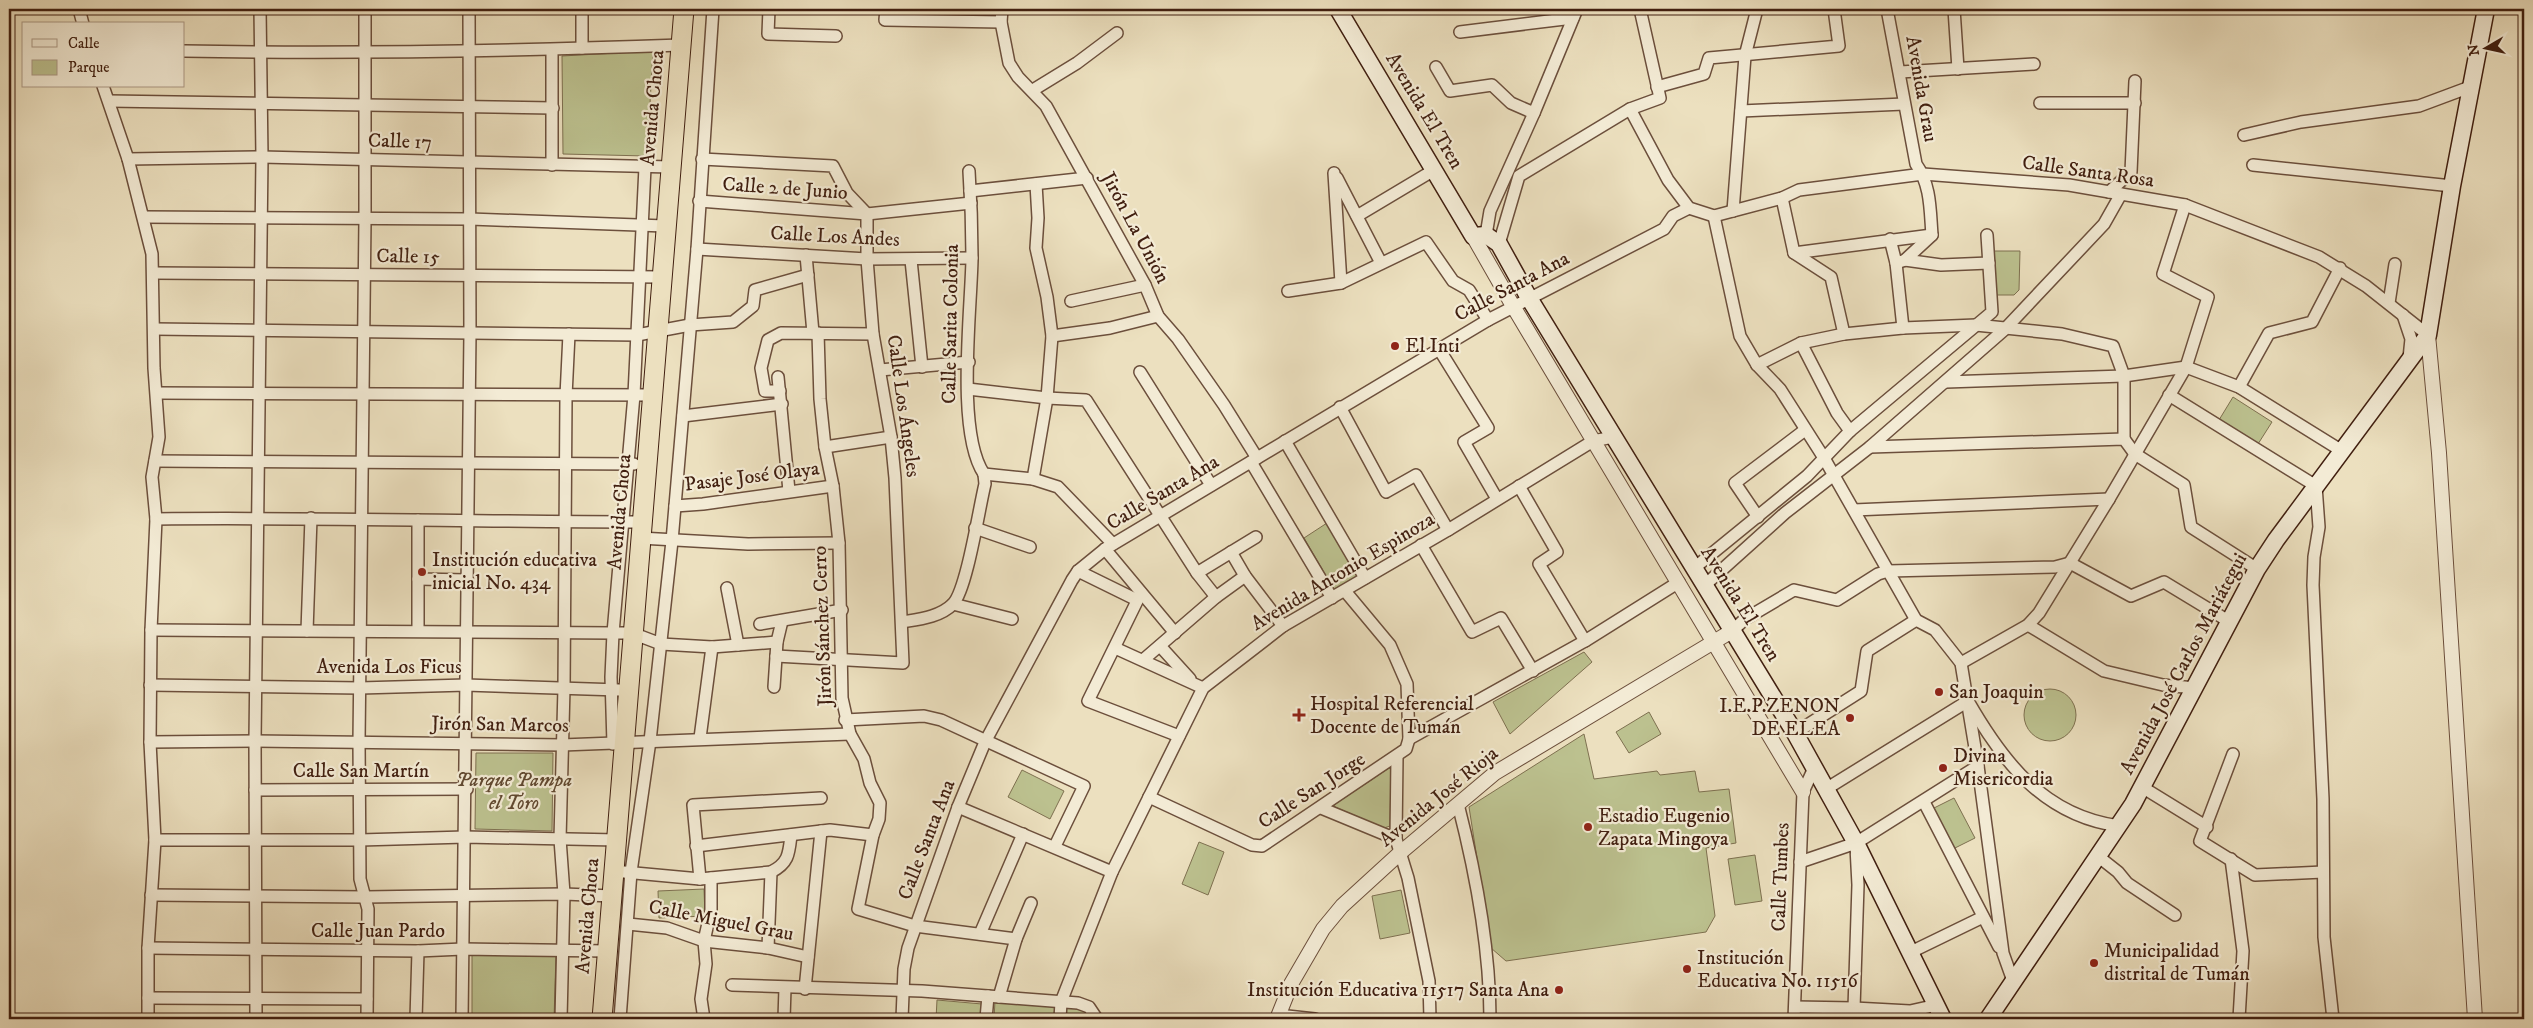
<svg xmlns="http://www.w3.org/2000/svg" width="2533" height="1028" viewBox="0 0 2533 1028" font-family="'IM FELL DW Pica',serif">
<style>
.green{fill:#bcc18f;stroke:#7e7050}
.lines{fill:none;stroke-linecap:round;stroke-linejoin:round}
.minor-casing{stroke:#6c4f3c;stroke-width:14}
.tertiary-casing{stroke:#6c4f3c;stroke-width:16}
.secondary-casing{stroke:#411f10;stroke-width:19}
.trunk-casing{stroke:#411f10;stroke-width:21}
.minor{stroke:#f3ebd5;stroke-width:11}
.tertiary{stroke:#f3ebd5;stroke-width:14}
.secondary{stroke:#f3ebd5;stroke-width:16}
.trunk{stroke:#ece0bf;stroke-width:19}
.poi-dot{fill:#8f2418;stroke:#f3ebd5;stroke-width:2}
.labels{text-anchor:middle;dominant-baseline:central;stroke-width:4.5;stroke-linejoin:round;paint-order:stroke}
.street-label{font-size:20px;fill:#411f10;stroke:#f3ebd5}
.poi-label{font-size:20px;fill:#411f10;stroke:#f3ebd5;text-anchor:start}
.park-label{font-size:20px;font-style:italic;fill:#604830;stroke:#f3ebd5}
</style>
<rect width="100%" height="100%" fill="#ece0bf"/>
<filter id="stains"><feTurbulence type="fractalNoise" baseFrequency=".004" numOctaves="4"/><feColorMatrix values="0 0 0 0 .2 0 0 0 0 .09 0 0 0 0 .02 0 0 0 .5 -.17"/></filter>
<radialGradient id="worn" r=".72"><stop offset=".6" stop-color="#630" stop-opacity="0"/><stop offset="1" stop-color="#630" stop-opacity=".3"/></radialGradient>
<!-- green -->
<g class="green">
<polygon points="653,51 647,156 563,154 562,56"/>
<polygon points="1994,251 2020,251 2019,290 2014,295 1994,295"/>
<polygon points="2233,397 2272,422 2258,444 2219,420"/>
<polygon points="1327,523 1359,578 1335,591 1304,538"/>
<polygon points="1584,652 1592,662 1510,734 1493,702"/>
<circle cx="2050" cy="715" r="26"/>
<polygon points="1649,712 1661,734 1629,753 1616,732"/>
<polygon points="1584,734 1594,779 1657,771 1660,775 1695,771 1699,792 1729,789 1736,843 1706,848 1715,916 1706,932 1506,961 1491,948 1469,807"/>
<polygon points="476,753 553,753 552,831 475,829"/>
<polygon points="1389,768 1391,770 1390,826 1384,828 1335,807 1334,805"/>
<polygon points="1022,770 1064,791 1050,819 1008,797"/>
<polygon points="1954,798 1975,838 1953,849 1932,809"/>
<polygon points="1199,842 1224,852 1208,895 1182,884"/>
<polygon points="1755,855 1762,901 1735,905 1728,859"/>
<polygon points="704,889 705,916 659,918 658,891"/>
<polygon points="1401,890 1410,933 1380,939 1372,896"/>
<polygon points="472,954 556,954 554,1019 472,1019"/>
<polygon points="937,1000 982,1004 981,1019 936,1019"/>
<polygon points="995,1001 1055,1005 1054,1019 994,1019"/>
<path d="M1066,1007C1079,1007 1085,1008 1093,1019H1065Z"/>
</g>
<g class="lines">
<defs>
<g id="minor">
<polyline points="79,9 83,24"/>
<polyline points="365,9 365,220 359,742 360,879 368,909 367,1019"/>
<polyline points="582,9 582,48"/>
<polyline points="769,9 768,34 836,36"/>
<polyline points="886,9 885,20 1001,22"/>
<polyline points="1002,9 1001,22 1009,63 1018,77 1046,106 1145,285 1158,316 1178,339 1224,405 1257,458"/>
<path d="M1887,9L1916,164C1931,185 1930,210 1932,235L1905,260L1896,263"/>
<polyline points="1954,9 1958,69"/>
<polyline points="1460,32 1573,18"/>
<polyline points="552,50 552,165"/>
<path d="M184,51C350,54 515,51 681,45"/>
<polyline points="1436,67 1450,91 1492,85 1511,103 1534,113"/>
<polyline points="1900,72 2034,64"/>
<polyline points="103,86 128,159 152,254 154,368 159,437 152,477 156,519 151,630 150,742 155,840 148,948 148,1019"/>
<polyline points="1657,87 1704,74 1709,58 1839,46 1834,9"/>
<polyline points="1033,90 1077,63 1117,33"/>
<polyline points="109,101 553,108"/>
<polyline points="2040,103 2135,103"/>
<polyline points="1630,109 1668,180 1689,208 1714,216 1782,198 1799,190 1923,174 2069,185 2185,205 2319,257 2366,286 2428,335"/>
<polyline points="1741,111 1904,104"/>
<polyline points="2244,135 2301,122 2419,106 2470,87"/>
<polyline points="128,159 262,157 671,167"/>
<polyline points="702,159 833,166 847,193 867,214 867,259 873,334 891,437 895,478 903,663 776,656"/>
<polyline points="2253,165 2452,186"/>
<path d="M969,171C971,200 972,230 972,259C971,312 956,433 984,474"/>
<polyline points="1334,173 1341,283"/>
<polyline points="1337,178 1381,263"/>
<polyline points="970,191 1087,178"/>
<polyline points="2109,192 2131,172 2135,81"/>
<polyline points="1782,198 1794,253 1831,277 1844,334"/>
<polyline points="699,201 867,214 971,203"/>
<polyline points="1733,211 1745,56 1757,9"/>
<polyline points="1357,216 1434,170"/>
<polyline points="1714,216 1740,336 1757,365 1780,389 1824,458 1916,620 1935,630 1961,663 1978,766 2003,953 2013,981"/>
<polyline points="144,217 470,219 665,226"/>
<polyline points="1486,235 1490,211 1534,113 1577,9"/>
<polyline points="1890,239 1896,263 1903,328"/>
<polyline points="1499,244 1519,176 1630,109 1660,98 1640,9"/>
<polyline points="697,249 867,259 972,258"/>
<polyline points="1794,253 1932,235"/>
<polyline points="806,255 813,333"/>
<polyline points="911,260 922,367"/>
<polyline points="1905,260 1941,265 1989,263"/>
<polyline points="153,273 662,277"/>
<polyline points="1288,291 1341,283 1426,242 1453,281 1469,290 1488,320"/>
<polyline points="1071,301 1145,285"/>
<polyline points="2389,303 2395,264"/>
<polyline points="2403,315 2411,339 2409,358"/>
<polyline points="154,329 637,335 690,325 733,322 753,306 755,290 808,275"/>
<polyline points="818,333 820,399 825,447 833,486 839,543 842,698 850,734 864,759 870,783 880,803 879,819 873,835 858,909 915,926 1016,939"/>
<polyline points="1052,336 1110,328 1158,316"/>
<polyline points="1801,343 1837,413 1850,431"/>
<polyline points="1439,349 1488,428 1464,442 1497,499"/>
<polyline points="1757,365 1801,343 1844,334 1903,328 1976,325 2062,334 2113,346 2124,376 2124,439"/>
<polyline points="880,370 969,362"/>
<polyline points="1140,372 1211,485"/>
<polyline points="778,377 789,491"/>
<polyline points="1946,382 2124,376 2186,367 2239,387 2342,451"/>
<polyline points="2239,387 2269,333 2312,322 2340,268"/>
<polyline points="968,389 1047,398 1086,400 1197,573 1216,597"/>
<polyline points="780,391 765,391 761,368 768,340 781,333 873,334"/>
<polyline points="157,393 651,395"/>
<polyline points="2169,395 2316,486 2319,527 2314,557 2313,585 2323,799 2324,937 2333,1019"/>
<polyline points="1340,407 1386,492 1416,475 1448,530"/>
<polyline points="683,416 782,404"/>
<polyline points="1285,441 1365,578"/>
<polyline points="825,447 891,437"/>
<polyline points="1870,447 2124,439 2135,454 2184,485 2191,527 2257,569"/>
<polyline points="155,461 634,464"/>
<polyline points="1251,462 1332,598"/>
<polyline points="984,474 1033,479 1058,487 1113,544"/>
<polyline points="1033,479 1047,398 1052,336 1047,297 1036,248 1038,218 1036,184"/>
<polyline points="1519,486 1557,552 1539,564 1585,641"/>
<polyline points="675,506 703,504 833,486"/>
<polyline points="1854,510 2109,499"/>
<polyline points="1758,517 1735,483 1805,430"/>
<path d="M156,519C318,517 480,522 642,522"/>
<polyline points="975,528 1030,547"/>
<polyline points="640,538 748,544 839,543"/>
<polyline points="1421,545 1472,632 1501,618 1533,671"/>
<polyline points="1105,549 1175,633"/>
<polyline points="1231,552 1245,576 1283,626"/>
<polyline points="1693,569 1807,476 1850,431 1992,312 1987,235"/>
<polyline points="1078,571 1137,600"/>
<polyline points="1197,573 1256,537"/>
<polyline points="418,579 467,580"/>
<polyline points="1705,585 1785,513 1870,447 2004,330 2104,224 2121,194"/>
<polyline points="727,588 738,645"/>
<polyline points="1141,593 1088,701 1179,736"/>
<polyline points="953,604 1012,619"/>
<path d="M902,622C920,619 940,617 953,604C967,589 979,508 985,484L984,474"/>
<polyline points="760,624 842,610"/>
<polyline points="2028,625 2104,671 2163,685 2195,688"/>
<polyline points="151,630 613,633 632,633 661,644 712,647 777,642"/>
<polyline points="307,631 311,518"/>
<polyline points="418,631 418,520"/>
<polyline points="1732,631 1745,619 1794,590 1837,600 1878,574 1888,571 2055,567 2070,563 2131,596 2164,582 2230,622"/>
<polyline points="1160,646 1190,679"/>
<polyline points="1115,648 1203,688"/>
<polyline points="1143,660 1216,597 1245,576"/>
<polyline points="1961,663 2028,625 2039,613 2109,499 2186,367 2208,297 2163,274 2185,205"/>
<polyline points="150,685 360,688 466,685 619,690"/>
<polyline points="774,687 777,642 782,621"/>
<polyline points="845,720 924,716 941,720 1084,786 1055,846"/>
<polyline points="1795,733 1861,691 1867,651 1916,620"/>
<polyline points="700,738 712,647"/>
<polyline points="1409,739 1585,641 1679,582"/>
<polyline points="150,742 255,741 562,745 850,734"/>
<polyline points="613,744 611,677 613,633 634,395 645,167"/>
<polyline points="2233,754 2200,841 2255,875 2323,872"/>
<polyline points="1397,757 1396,839 1408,878 1429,981 1430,1019"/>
<polyline points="2142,787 2207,827"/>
<path d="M1826,789L1968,701C2003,762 2044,816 2119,826"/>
<polyline points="255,790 467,789"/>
<polyline points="1149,797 1252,845 1262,846 1406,749 1409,739 1407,684 1390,645 1345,591"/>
<polyline points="1924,802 1999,947"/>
<path d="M1458,804C1476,874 1490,947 1490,1019"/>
<polyline points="958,807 1112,872"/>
<polyline points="1321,808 1396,839"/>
<polyline points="155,840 360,840 465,837 617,840"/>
<polyline points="696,846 830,830 873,835"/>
<polyline points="2099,857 2118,872 2127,883 2175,915"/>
<polyline points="2231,859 2243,951 2239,1019"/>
<polyline points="1800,862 1856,843 1978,766"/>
<path d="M624,872L700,879L771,872C789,863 789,853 791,835"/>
<polyline points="700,879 693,805 821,798"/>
<polyline points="151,895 366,897 564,894 612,896"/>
<polyline points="628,924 667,928 704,941 768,948 808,957"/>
<polyline points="980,934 1023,834"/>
<polyline points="148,948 418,951 463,949 607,951"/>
<polyline points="768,948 771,872"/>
<polyline points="1911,952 1983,917"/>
<polyline points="732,985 922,991 1078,1003 1089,1007 1097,1019"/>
<polyline points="805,989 821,831"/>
<polyline points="999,997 1016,939 1031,903"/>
<polyline points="148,998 367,999"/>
<polyline points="1795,1007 1854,1008 1910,1011 1937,1005"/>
<polyline points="1854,1008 1858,885 1856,847"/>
<polyline points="1278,1015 1315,1019"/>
<polyline points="256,1019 255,741 262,157 260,9"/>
<polyline points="416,1019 418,951"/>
<polyline points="462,1019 470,333 469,9"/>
<polyline points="561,1019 564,894 560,839 564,688 566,396 569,334"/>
<polyline points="620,1019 631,872 650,741 672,541 697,249 713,9"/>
<polyline points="704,1019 701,999 706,964 704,941 711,910 711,878"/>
<polyline points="784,1019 785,988"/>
<polyline points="902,1019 904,969 908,948 958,807 985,742 1072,580 1078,571 1105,549 1488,320 1664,229 1673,216 1689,208"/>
<polyline points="986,1019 988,996"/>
<polyline points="1060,1019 1061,1002 1112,872 1203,688 1283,626 1448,530 1593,441 1613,437"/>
<polyline points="1794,1019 1803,792 1814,768"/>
</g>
<g id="tertiary">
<polyline points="1473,236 1513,306 1803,792"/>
<polyline points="2428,335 2439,453 2475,1019"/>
<polyline points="1277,1019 1291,984 1323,929 1342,906 1400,853 1495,773 1732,631"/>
</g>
<g id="secondary">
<polyline points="1338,9 1473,236 1486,235 1499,244 1529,298 1795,733 1856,843 1943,1019"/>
<polyline points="1988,1019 2133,804 2257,569 2276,540 2428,335 2452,186 2486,9"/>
</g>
<polyline id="trunk" points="602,1019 684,9"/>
</defs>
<!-- minor casing -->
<use href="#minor" class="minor-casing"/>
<!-- tertiary casing -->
<use href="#tertiary" class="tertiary-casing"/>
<!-- secondary casing -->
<use href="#secondary" class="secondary-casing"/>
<!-- trunk casing -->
<use href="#trunk" class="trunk-casing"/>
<!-- minor -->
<use href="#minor" class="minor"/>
<!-- tertiary -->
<use href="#tertiary" class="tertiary"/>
<!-- secondary -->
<use href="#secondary" class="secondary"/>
<!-- trunk -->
<use href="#trunk" class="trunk"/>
</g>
<!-- markers -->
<g class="poi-dot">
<circle cx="1395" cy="346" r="5"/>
<circle cx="422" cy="572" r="5"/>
<circle cx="1939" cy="692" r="5"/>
<path d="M1296.5 707.5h5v5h5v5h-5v5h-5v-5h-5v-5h5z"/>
<circle cx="1850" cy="718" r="5"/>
<circle cx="1943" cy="768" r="5"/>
<circle cx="1588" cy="827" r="5"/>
<circle cx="2094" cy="963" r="5"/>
<circle cx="1687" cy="969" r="5"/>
<circle cx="1559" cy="990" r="5"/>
</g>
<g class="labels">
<!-- street labels -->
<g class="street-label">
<text transform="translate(1921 89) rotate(80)">Avenida Grau</text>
<text transform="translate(653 108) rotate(-85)">Avenida Chota</text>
<text transform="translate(1424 111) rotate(59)">Avenida El Tren</text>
<text transform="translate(400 142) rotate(2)">Calle 17</text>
<text transform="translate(2088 172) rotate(8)">Calle Santa Rosa</text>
<text transform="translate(785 189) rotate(4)">Calle 2 de Junio</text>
<text transform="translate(1135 228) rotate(62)">Jirón La Unión</text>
<text transform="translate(835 237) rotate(3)">Calle Los Andes</text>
<text transform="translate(408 257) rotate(1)">Calle 15</text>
<text transform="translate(1512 287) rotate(-28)">Calle Santa Ana</text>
<text transform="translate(951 324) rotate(-89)">Calle Sarita Colonia</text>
<text transform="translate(903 406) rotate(82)">Calle Los Ángeles</text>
<text transform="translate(752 477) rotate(-7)">Pasaje José Olaya</text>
<text transform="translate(1163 493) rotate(-31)">Calle Santa Ana</text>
<text transform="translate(620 512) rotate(-85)">Avenida Chota</text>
<text transform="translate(1343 572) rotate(-31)">Avenida Antonio Espinoza</text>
<text transform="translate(1740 604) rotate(58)">Avenida El Tren</text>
<text transform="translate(823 626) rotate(-92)">Jirón Sánchez Cerro</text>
<text transform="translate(2184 664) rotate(-62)">Avenida José Carlos Mariátegui</text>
<text x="389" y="667">Avenida Los Ficus</text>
<text transform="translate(500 725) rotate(1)">Jirón San Marcos</text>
<text x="361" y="771">Calle San Martín</text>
<text transform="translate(1312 791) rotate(-33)">Calle San Jorge</text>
<text transform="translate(1439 797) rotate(-39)">Avenida José Rioja</text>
<text transform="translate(927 840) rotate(-69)">Calle Santa Ana</text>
<text transform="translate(1781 877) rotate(-88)">Calle Tumbes</text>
<text transform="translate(588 916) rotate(-85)">Avenida Chota</text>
<text transform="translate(721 921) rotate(11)">Calle Miguel Grau</text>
<text x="378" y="931">Calle Juan Pardo</text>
</g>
<!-- poi labels -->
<g class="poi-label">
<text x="1405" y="346">El Inti</text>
<text x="432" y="560">Institución educativa<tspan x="432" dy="23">inicial No. 434</tspan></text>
<text x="1949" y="692">San Joaquin</text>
<text x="1310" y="704">Hospital Referencial<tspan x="1310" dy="23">Docente de Tumán</tspan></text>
<text x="1840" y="706" text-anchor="end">I.E.P.ZENON<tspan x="1840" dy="23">DE ELEA</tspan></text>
<text x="1953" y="756">Divina<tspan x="1953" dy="23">Misericordia</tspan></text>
<text x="1598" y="816">Estadio Eugenio<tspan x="1598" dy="23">Zapata Mingoya</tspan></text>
<text x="2104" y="951">Municipalidad<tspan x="2104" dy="23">distrital de Tumán</tspan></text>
<text x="1697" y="958">Institución<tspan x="1697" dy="23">Educativa No. 11516</tspan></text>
<text x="1549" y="990" text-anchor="end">Institución Educativa 11517 Santa Ana</text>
</g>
<!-- park labels -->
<g class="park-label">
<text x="514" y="780">Parque Pampa<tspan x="514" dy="23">el Toro</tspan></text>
</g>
</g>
<!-- margin -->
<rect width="2533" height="1028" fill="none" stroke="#ece0bf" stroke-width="30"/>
<rect x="10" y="10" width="2513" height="1008" fill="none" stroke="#411f10" stroke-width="2.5"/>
<rect x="15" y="15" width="2503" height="998" fill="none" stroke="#411f10"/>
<!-- legend -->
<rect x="22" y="22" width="162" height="65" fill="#f3ebd5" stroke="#ac9986"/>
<rect x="32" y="39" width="25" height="8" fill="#f3ebd5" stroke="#ac9986"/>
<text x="68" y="48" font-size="15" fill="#411f10">Calle</text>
<rect x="32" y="60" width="25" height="15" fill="#bcc18f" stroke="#ac9986"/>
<text x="68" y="72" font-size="15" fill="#411f10">Parque</text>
<!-- north arrow -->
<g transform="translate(2486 48) rotate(261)" stroke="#f3ebd5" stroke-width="4" paint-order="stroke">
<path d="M0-4L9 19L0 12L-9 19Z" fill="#411f10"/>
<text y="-8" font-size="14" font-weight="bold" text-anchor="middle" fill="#411f10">N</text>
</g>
<rect width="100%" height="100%" filter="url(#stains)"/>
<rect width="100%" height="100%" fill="url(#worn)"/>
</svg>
